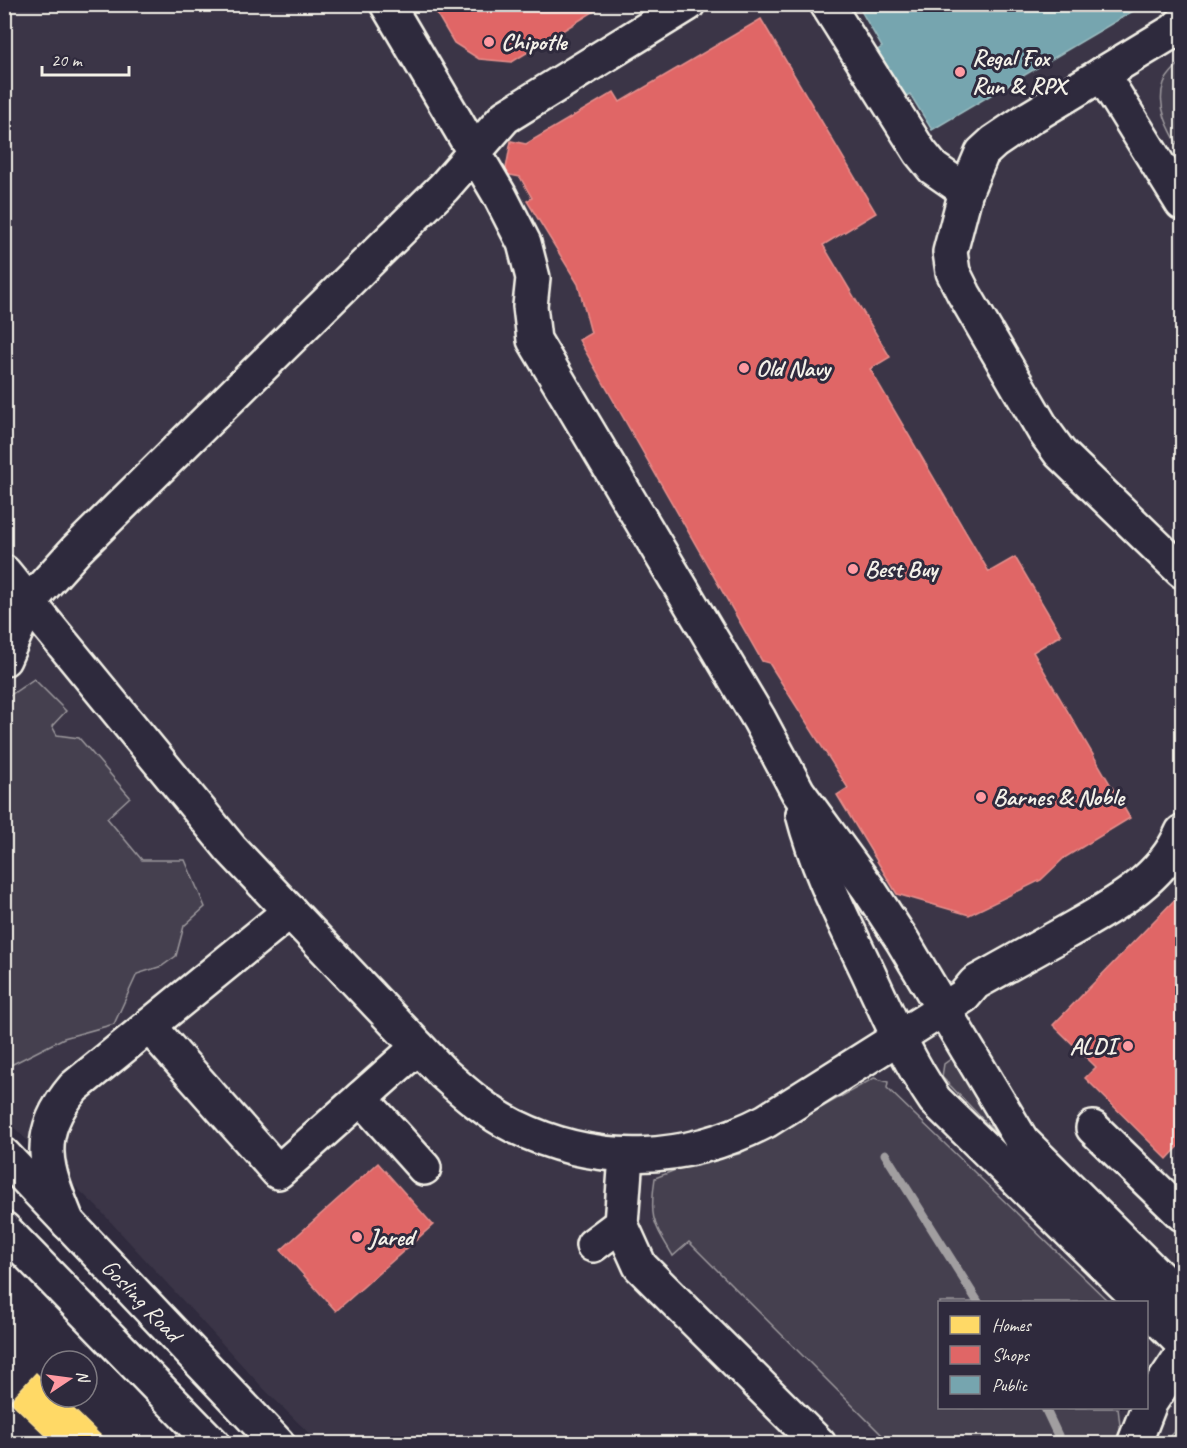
<svg xmlns="http://www.w3.org/2000/svg" width="1187" height="1448" viewBox="0 0 1187 1448" font-family="Caveat,sans-serif">
<style>
.built{fill:#3b3647;fill-rule:evenodd}
.green{fill:#454050;stroke:#9c989c;stroke-width:1.5}
.homes{fill:#ffd966;stroke:#fce08d;stroke-width:1.5}
.shops{fill:#e06666;stroke:#e6908d;stroke-width:1.5}
.public{fill:#76a5af;stroke:#9cbcc0;stroke-width:1.5}
.lines{fill:none;stroke-linecap:round;stroke-linejoin:round}
.stream{stroke:#a19ea0;stroke-width:9}
.minor-casing{stroke:#f4f1e8;stroke-width:38}
.major-casing{stroke:#f4f1e8;stroke-width:38}
.minor{stroke:#2f2a3d;stroke-width:33}
.major{stroke:#2f2a3d;stroke-width:33}
.poi-dot{fill:#ff9aa2;stroke:#2f2a3d;stroke-width:2}
.labels{text-anchor:middle;dominant-baseline:central;stroke-width:6;stroke-linejoin:round;paint-order:stroke}
.poi-label{font-size:24px;font-weight:bold;fill:#f4f1e8;stroke:#2f2a3d;text-anchor:start}
.street-label{font-size:24px;fill:#f4f1e8;stroke:#2f2a3d}
</style>
<rect width="100%" height="100%" fill="#2f2a3d"/>
<filter id="ink" filterUnits="userSpaceOnUse"><feTurbulence type="fractalNoise" baseFrequency=".0167" numOctaves="2"/><feDisplacementMap in="SourceGraphic" scale="12" xChannelSelector="R" yChannelSelector="G"/><feConvolveMatrix kernelMatrix="1 2 1 2 8 2 1 2 1" color-interpolation-filters="sRGB"/></filter>
<g filter="url(#ink)">
<!-- built -->
<path class="built" d="M4,5H1182V60L1164,83L1163,109L1168,127L1182,152V1443H319L264,1389L98,1208L5,1119ZM940,1302H1146V1408H940Z"/>
<!-- green -->
<g class="green">
<path d="M1182,60V152C1171,133 1155,107 1164,83C1167,75 1177,67 1182,60Z"/>
<polygon points="34,679 66,711 52,726 57,735 79,738 130,797 107,818 142,860 185,860 205,907 184,926 176,956 162,966 137,974 114,1024 64,1038 5,1068 5,699"/>
<polygon points="951,1059 955,1059 1024,1162 942,1077 944,1064"/>
<path d="M874,1078L888,1082L887,1088L1109,1302H940V1408H1118L1122,1443H890L689,1242L673,1256C653,1222 649,1219 655,1178L688,1165L739,1154Z"/>
<polygon points="1182,1422 1182,1443 1168,1443 1170,1436"/>
</g>
<!-- homes -->
<polygon class="homes" points="36,1373 51,1388 51,1397 61,1397 102,1437 96,1444 55,1444 10,1401"/>
<!-- shops -->
<g class="shops">
<polygon points="431,4 606,4 512,62 479,59 454,43"/>
<polygon points="761,19 876,213 823,245 890,357 870,369 989,572 1015,557 1061,635 1033,652 1130,818 1064,858 1041,880 969,915 897,894 837,795 848,788 769,663 762,661 579,340 591,333 578,284 527,201 532,198 520,177 505,174 511,141 526,144 614,92 620,102"/>
<polygon points="1182,892 1182,1143 1167,1159 1085,1078 1096,1067 1053,1025"/>
<polygon points="378,1163 433,1225 336,1311 281,1250"/>
</g>
<!-- public -->
<polygon class="public" points="857,4 1145,4 932,130 910,94 904,97 876,51 882,47"/>
<g class="lines">
<!-- stream -->
<g class="stream">
<polyline points="885,1154 978,1302"/>
<polyline points="1045,1408 1062,1444"/>
</g>
<defs>
<g id="minor">
<polyline points="387,4 500,196 524,243 533,278 530,306 534,340 759,719 798,792 868,888 902,940 1022,1141 1182,1300"/>
<polyline points="827,4 920,152 933,168 966,191"/>
<polyline points="1182,23 1175,30 1031,117 994,142 982,153 966,191 950,252 953,272 964,294 1044,431 1060,453 1182,571"/>
<polyline points="1102,74 1182,203"/>
<path d="M4,572L231,849L444,1074C465,1093 488,1113 514,1126C597,1167 685,1163 766,1121L964,996L975,983C1004,967 1034,950 1063,934C1108,908 1160,883 1182,832"/>
<polyline points="4,659 29,602 76,550 444,187 505,117 688,4"/>
<path d="M803,814C817,869 843,919 867,970C888,1015 907,1059 935,1100L1142,1302"/>
<polyline points="149,1026 278,1172 418,1047"/>
<polyline points="361,1098 424,1168"/>
<polyline points="1093,1128 1182,1214"/>
<path d="M68,1223C46,1169 32,1136 74,1087L290,911"/>
<polyline points="621,1224 626,1156"/>
<polyline points="593,1245 621,1224 640,1266 819,1444"/>
<polyline points="1146,1307 1182,1343"/>
<polyline points="1134,1444 1150,1403 1182,1355"/>
</g>
<g id="major">
<path id="s1" d="M4,1155L278,1444"/>
<polyline points="4,1229 213,1444"/>
</g>
</defs>
<!-- minor casing -->
<use href="#minor" class="minor-casing"/>
<!-- major casing -->
<use href="#major" class="major-casing"/>
<!-- minor -->
<use href="#minor" class="minor"/>
<!-- major -->
<use href="#major" class="major"/>
</g>
</g>
<!-- markers -->
<g class="poi-dot">
<circle cx="489" cy="42" r="6"/>
<circle cx="960" cy="72" r="6"/>
<circle cx="744" cy="368" r="6"/>
<circle cx="853" cy="569" r="6"/>
<circle cx="981" cy="797" r="6"/>
<circle cx="1128" cy="1046" r="6"/>
<circle cx="357" cy="1237" r="6"/>
</g>
<g class="labels">
<!-- poi labels -->
<g class="poi-label">
<text x="501" y="42">Chipotle</text>
<text x="972" y="58">Regal Fox<tspan x="972" dy="28">Run &amp; RPX</tspan></text>
<text x="756" y="368">Old Navy</text>
<text x="865" y="569">Best Buy</text>
<text x="993" y="797">Barnes &amp; Noble</text>
<text x="1116" y="1046" text-anchor="end">ALDI</text>
<text x="369" y="1237">Jared</text>
</g>
<!-- street labels -->
<g class="street-label">
<text stroke="none"><textPath href="#s1" startOffset="200">Gosling Road</textPath></text>
</g>
</g>
<!-- margin -->
<rect width="1187" height="1448" fill="none" stroke="#2f2a3d" stroke-width="24"/>
<rect x="12" y="12" width="1163" height="1424" fill="none" stroke="#f4f1e8" stroke-width="2" filter="url(#ink)"/>
<!-- legend -->
<rect x="938" y="1301" width="210" height="108" fill="#2f2a3d" stroke="#7e7a81" stroke-width="1.5"/>
<rect x="950" y="1316" width="30" height="18" fill="#ffd966" stroke="#7e7a81" stroke-width="1.5"/>
<text x="992" y="1331" font-size="18" fill="#f4f1e8">Homes</text>
<rect x="950" y="1346" width="30" height="18" fill="#e06666" stroke="#7e7a81" stroke-width="1.5"/>
<text x="992" y="1361" font-size="18" fill="#f4f1e8">Shops</text>
<rect x="950" y="1376" width="30" height="18" fill="#76a5af" stroke="#7e7a81" stroke-width="1.5"/>
<text x="992" y="1391" font-size="18" fill="#f4f1e8">Public</text>
<!-- north arrow -->
<g transform="translate(69 1379) rotate(77)"><circle r="28" fill="#2f2a3d" stroke="#7e7a81" stroke-width="1.5"/>
<path d="M0-4.5L10 22L0 15L-10 22Z" fill="#ff9aa2"/>
<text y="-9" font-size="16" font-weight="bold" text-anchor="middle" fill="#f4f1e8">N</text>
</g>
<!-- scale -->
<path d="M42 66v9h87v-9" fill="none" stroke="#f4f1e8" stroke-width="3"/>
<text x="51" y="66" font-size="18" fill="#f4f1e8" stroke="#2f2a3d" stroke-width="4.5" paint-order="stroke">20 m</text>
</svg>
